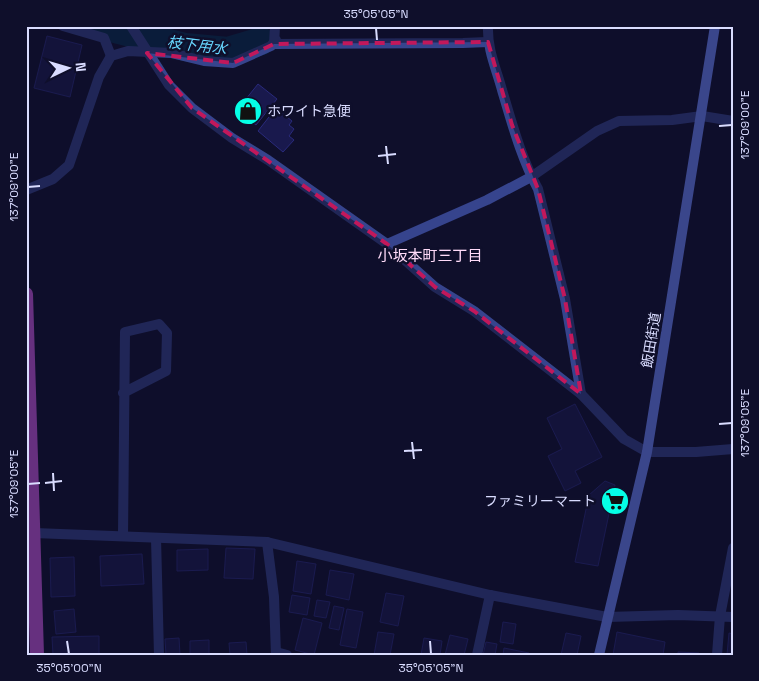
<svg xmlns="http://www.w3.org/2000/svg" width="759" height="681" viewBox="0 0 759 681" font-family="'Space Grotesk','Noto Sans JP',sans-serif">
<style>
.lines{fill:none;stroke-linecap:round;stroke-linejoin:round}
.river{stroke:#062e4c;stroke-width:28}
.building{fill:#19194d;stroke:#292a7b}
.minor{stroke:#36448d;stroke-width:10}
.tertiary{stroke:#36448d;stroke-width:10}
.secondary{stroke:#7089ff;stroke-width:10}
.trunk{stroke:#d15ae4;stroke-width:14}
.marked{fill:none;stroke:#c2185b;stroke-width:4;stroke-dasharray:10 6;stroke-linejoin:round}
.ticks{fill:none;stroke:#d9dcff;stroke-width:2}
.labels{text-anchor:middle;dominant-baseline:central;stroke-width:5;stroke-linejoin:round;paint-order:stroke}
.poi-label{font-size:14px;fill:#d9dcff;stroke:#0f0f2b;text-anchor:start}
.street-label{font-size:14px;fill:#d9dcff;stroke:#0f0f2b}
.water-label{font-size:15px;font-style:italic;fill:#67d7ff;stroke:#0f0f2b}
.neighbourhood-label{font-size:15px;fill:#ffdbf9;stroke:#0f0f2b}
.neatline{fill:none;stroke:#d9dcff;stroke-width:2}
.ticks-label{font-size:12px;text-anchor:middle;fill:#d9dcff}
</style>
<rect width="100%" height="100%" fill="#0f0f2b"/>
<g class="lines">
<!-- river -->
<polyline class="river" points="103,26 185,47 228,51 261,41"/>
</g>
<!-- building -->
<g class="building">
<polygon points="47,36 82,45 70,97 34,88"/>
<polygon points="258,84 277,99 256,125 237,110"/>
<polygon points="276,108 292,121 289,125 294,129 289,136 294,140 283,152 258,131"/>
<polygon points="575,404 602,457 575,471 581,483 565,491 548,456 562,449 547,418"/>
<polygon points="605,481 615,485 598,566 575,562 589,495"/>
<polygon points="226,548 255,549 253,579 224,578"/>
<polygon points="208,549 208,570 177,571 177,550"/>
<polygon points="142,554 144,584 101,586 100,556"/>
<polygon points="74,557 75,596 51,597 50,558"/>
<polygon points="297,561 316,564 311,594 293,591"/>
<polygon points="330,570 354,574 349,600 326,595"/>
<polygon points="386,593 404,596 398,626 380,622"/>
<polygon points="292,595 310,598 307,615 289,612"/>
<polygon points="317,600 330,602 326,618 314,616"/>
<polygon points="334,606 344,608 339,630 329,628"/>
<polygon points="74,609 76,632 56,634 54,611"/>
<polygon points="347,609 363,612 356,648 340,645"/>
<polygon points="303,618 322,623 314,655 295,650"/>
<polygon points="503,622 516,624 513,644 500,642"/>
<polygon points="378,632 394,634 390,655 374,655"/>
<polygon points="617,632 665,642 663,655 613,655"/>
<polygon points="566,633 581,636 577,655 561,655"/>
<polygon points="729,633 733,634 733,655 727,655"/>
<polygon points="450,635 468,639 464,655 445,655"/>
<polygon points="99,636 99,655 53,655 52,637"/>
<polygon points="179,638 180,655 166,655 165,639"/>
<polygon points="424,638 442,641 440,655 421,655"/>
<polygon points="209,640 209,655 190,655 190,641"/>
<polygon points="246,642 247,655 230,655 229,643"/>
<polygon points="486,642 497,644 495,655 483,655"/>
<polygon points="504,648 529,653 528,655 503,655"/>
<polygon points="678,652 699,653 698,655 678,655"/>
</g>
<g class="lines">
<!-- minor -->
<g class="minor">
<polyline points="63,26 104,38 111,56"/>
<polyline points="131,26 169,85 192,108 232,138 268,160 387,244 435,287 474,311 581,394 624,439 647,452 696,452 733,449"/>
<polyline points="275,26 274,44 463,43 488,42"/>
<path d="M488,26C487,49 496,68 502,90C512,123 521,158 538,189L565,299L581,394"/>
<polyline points="26,190 53,179 69,165 99,77 111,56 128,51 171,53 204,61 233,63 271,46 276,40"/>
<polyline points="387,244 487,200 531,177 597,131 619,121 672,120 702,116 733,121"/>
<polyline points="34,533 267,542 490,595 607,617"/>
<polyline points="123,536 125,332 159,324 167,333 166,371 123,393"/>
<polyline points="156,538 159,655"/>
<polyline points="267,542 274,597 276,655"/>
<polyline points="276,652 287,655"/>
<polyline points="477,655 490,595"/>
<polyline points="717,655 720,616 733,548"/>
</g>
<!-- tertiary -->
<polyline class="tertiary" points="607,617 678,615 733,617"/>
<!-- secondary -->
<polyline class="secondary" points="599,655 647,452 715,26"/>
<!-- trunk -->
<polyline class="trunk" points="26,294 37,655"/>
</g>
<!-- marked area -->
<path d="M0 0H759V681H0ZM488,42L512,125L538,189L565,299L581,394L474,311L435,287L387,244L192,108L147,53L233,63L274,44Z" fill="#0f0f2b" fill-opacity=".55" fill-rule="evenodd"/>
<path class="marked" d="M488,42L512,125L538,189L565,299L581,394L474,311L435,287L387,244L192,108L147,53L233,63L274,44Z"/>
<!-- ticks -->
<path class="ticks" d="M376,28L377,40M719,126L732,125M386,146L388,164M378,156L396,154M28,187L40,186M719,424L732,423M412,442L414,459M404,451L422,450M53,473L54,491M45,483L62,481M28,484L40,483M67,641L69,654M430,641L431,654"/>
<!-- icons -->
<defs>
<symbol id="shop-disc" viewBox="-11 -11 22 22"><circle r="9.5" fill="#05ffe6" stroke="#0f0f2b"/><path d="M-5-2.5h2.3a2.7 3.5 0 0 1 5.4 0H5L5.5 6h-11ZM-1.5-2.5h3a1.5 2.3 0 0 0-3 0Z" fill="#111"/></symbol>
<symbol id="supermarket-disc" viewBox="-11 -11 22 22"><circle r="9.5" fill="#05ffe6" stroke="#0f0f2b"/><path d="M-6-5.5h2.5l.6 2H6L4.5 2H-2.5L-4.4-4H-6ZM-1.5 3.2a1.3 1.3 0 1 0 .1 0ZM3 3.2a1.3 1.3 0 1 0 .1 0Z" fill="#111"/></symbol>
</defs>
<g fill-rule="evenodd">
<use href="#shop-disc" x="232" y="95" width="32" height="32"/>
<use href="#supermarket-disc" x="599" y="485" width="32" height="32"/>
</g>
<g class="labels">
<!-- poi labels -->
<g class="poi-label">
<text x="267" y="111">ホワイト急便</text>
<text x="596" y="501" text-anchor="end">ファミリーマート</text>
</g>
<!-- street labels -->
<g class="street-label">
<text transform="translate(651 340) rotate(-81)">飯田街道</text>
</g>
<!-- water labels -->
<g class="water-label">
<text transform="translate(197 45) rotate(7)">枝下用水</text>
</g>
<!-- neighbourhood labels -->
<g class="neighbourhood-label">
<text x="430" y="255">小坂本町三丁目</text>
</g>
</g>
<!-- border -->
<rect width="759" height="681" fill="none" stroke="#0f0f2b" stroke-width="55"/>
<!-- north arrow -->
<g transform="translate(68 68) rotate(85)" stroke="#0f0f2b" stroke-width="4" paint-order="stroke">
<path d="M0-4L9 19L0 12L-9 19Z" fill="#d9dcff"/>
<text y="-8" font-size="14" font-weight="bold" text-anchor="middle" fill="#d9dcff">N</text>
</g>
<rect x="28" y="28" width="704" height="626" class="neatline"/>
<g class="ticks-label">
<text x="376" y="18">35°05'05"N</text>
<text transform="translate(745 125) rotate(-90)" y="4">137°09'00"E</text>
<text transform="translate(14 187) rotate(-90)" y="4">137°09'00"E</text>
<text transform="translate(745 423) rotate(-90)" y="4">137°09'05"E</text>
<text transform="translate(14 484) rotate(-90)" y="4">137°09'05"E</text>
<text x="69" y="672">35°05'00"N</text>
<text x="431" y="672">35°05'05"N</text>
</g>
</svg>
